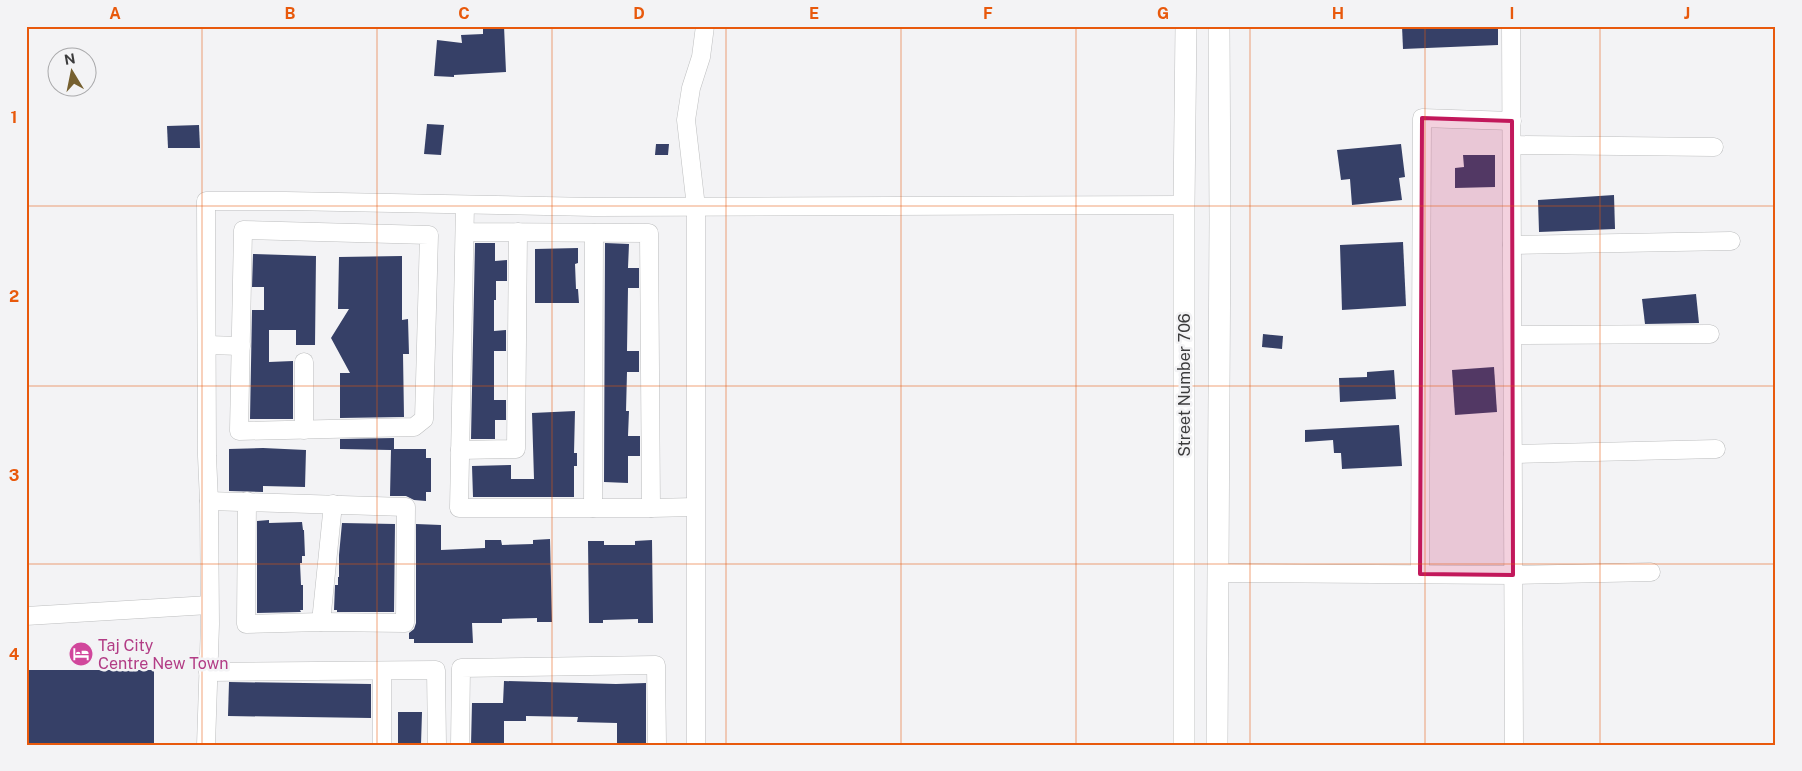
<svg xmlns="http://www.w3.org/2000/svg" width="1802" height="771" viewBox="0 0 1802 771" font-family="'Public Sans',sans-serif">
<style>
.building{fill:#364067}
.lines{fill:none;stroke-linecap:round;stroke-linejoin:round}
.minor-casing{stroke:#bdbebf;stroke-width:19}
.tertiary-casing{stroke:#bdbebf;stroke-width:22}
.minor{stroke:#fff;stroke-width:18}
.tertiary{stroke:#fff;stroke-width:21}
.marked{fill:#c2185b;fill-opacity:0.2;stroke:#c2185b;stroke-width:4;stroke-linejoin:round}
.grid{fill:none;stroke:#e8590c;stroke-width:1;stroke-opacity:0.55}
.labels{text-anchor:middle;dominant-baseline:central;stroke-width:5;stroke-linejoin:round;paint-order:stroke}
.street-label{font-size:16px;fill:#3b3b3c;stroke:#f3f3f5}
.hotel-label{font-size:16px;fill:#b23c85;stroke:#f3f3f5;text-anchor:start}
.neatline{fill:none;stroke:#e8590c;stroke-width:2}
.grid-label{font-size:16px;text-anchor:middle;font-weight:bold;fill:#e8590c}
</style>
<rect width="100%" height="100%" fill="#f3f3f5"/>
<!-- building -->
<g class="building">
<polygon points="483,26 504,26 506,72 454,75 454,77 434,76 437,40 462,43 461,35 483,34"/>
<polygon points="1402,26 1498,26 1498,45 1403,49"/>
<polygon points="427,124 444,125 441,155 424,154"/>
<polygon points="199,125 200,148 168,148 167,126"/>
<polygon points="656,144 669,144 668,155 655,155"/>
<polygon points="1401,144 1405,177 1399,178 1402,200 1352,205 1350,179 1341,180 1337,150"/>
<polygon points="1463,155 1495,155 1495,187 1455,188 1455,168 1464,167"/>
<polygon points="1614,195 1615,229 1539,232 1538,200"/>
<polygon points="1403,242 1406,306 1342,310 1340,245"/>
<polygon points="475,243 495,243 495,261 507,260 507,281 496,281 496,300 494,300 494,331 506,330 506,351 494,351 494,400 506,400 506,420 495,420 495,439 471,439"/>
<polygon points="605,243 629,244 628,268 639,268 639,288 628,288 627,351 639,351 639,372 627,372 626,411 629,411 628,436 640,436 640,456 628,456 628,483 604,482"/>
<polygon points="578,248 578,263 575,264 576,289 578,289 579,303 535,303 535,249"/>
<polygon points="253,254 316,256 315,345 296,345 296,330 269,330 269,362 293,361 293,419 250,419 252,310 264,310 264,287 252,287"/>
<polygon points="402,256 402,320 408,319 409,354 403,354 404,417 340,418 340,373 350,373 331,338 349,309 338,309 339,257"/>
<polygon points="1696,294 1699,323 1645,324 1642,299"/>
<polygon points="1263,334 1283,336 1282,349 1262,347"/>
<polygon points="1494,367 1497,412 1455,415 1452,370"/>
<polygon points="1394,370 1396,399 1340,402 1339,378 1367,377 1367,372"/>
<polygon points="575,411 574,453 577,453 577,466 574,466 574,497 473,497 472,466 511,465 511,479 534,479 532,413"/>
<polygon points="1399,425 1402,466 1342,469 1341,453 1334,453 1333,440 1305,442 1305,430"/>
<polygon points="394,438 394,449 426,449 426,458 431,458 431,492 426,492 426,501 414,500 406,496 390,496 391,450 340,449 340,439"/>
<polygon points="263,448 306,450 305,487 263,486 263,492 229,491 229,449"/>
<polygon points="269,520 269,523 302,522 303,530 304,530 305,556 302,556 302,563 300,563 301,585 303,585 303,610 300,610 301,612 257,613 257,521"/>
<polygon points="342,523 395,524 394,612 337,612 337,610 334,610 335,585 338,585 338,577 339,577 339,555"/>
<polygon points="416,524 441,525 441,550 485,548 485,540 501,540 502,545 533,544 533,540 550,539 552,622 537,622 537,618 502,619 502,623 472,623 473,643 414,643 414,639 409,639 409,633 414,629 416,623"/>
<polygon points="652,540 653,623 638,623 638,619 603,620 603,623 589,623 588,541 604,541 604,545 635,545 635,541"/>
<rect x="26" y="670" width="128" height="75"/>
<polygon points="504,681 616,684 646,683 646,745 617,745 617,723 577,722 578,717 526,716 526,721 504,721 504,745 471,745 472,703 503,703"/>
<polygon points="229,682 371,684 371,718 228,716"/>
<polygon points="398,712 422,712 421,745 398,745"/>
</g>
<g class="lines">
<defs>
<g id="minor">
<polyline points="1511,26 1514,745"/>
<polyline points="1512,145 1714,147"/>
<polygon points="243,230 429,235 424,419 414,427 239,431"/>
<polyline points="465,232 649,233 651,508 459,508 465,205"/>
<polyline points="1512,245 1731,241"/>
<polyline points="1513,335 1710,334"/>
<polyline points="207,345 241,346"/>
<polyline points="304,430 304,362"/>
<polyline points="460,450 516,449 518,232"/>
<polyline points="1513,454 1716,449"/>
<polyline points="209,501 406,507 405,623 321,622 246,624 247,501"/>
<polyline points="593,508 594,233"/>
<polyline points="651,508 695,507"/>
<polyline points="1218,573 1513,575 1651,572"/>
<polyline points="1420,574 1422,118 1512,121"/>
<polyline points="26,616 209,605"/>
<polyline points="321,622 333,504"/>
<polyline points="208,672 436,670 437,745"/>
<polyline points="206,745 210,624 209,501 207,456 206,201 286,201 594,207 1184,205"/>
<polyline points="382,745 382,671"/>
<polyline points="460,745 461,668 656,665 657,745"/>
<polyline points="696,745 696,207 686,120 691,88 701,57 705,26"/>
</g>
<g id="tertiary">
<polyline points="1184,745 1184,205 1186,26"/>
<polyline points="1217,745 1220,220 1219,26"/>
</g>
</defs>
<!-- minor casing -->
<use href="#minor" class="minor-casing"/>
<!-- tertiary casing -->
<use href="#tertiary" class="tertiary-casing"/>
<!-- minor -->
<use href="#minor" class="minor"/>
<!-- tertiary -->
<use href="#tertiary" class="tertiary"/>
</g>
<!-- marked area -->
<path class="marked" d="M1422,118L1512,121L1513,575L1420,574Z"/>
<!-- grid -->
<path class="grid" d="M202,26V745M377,26V745M552,26V745M726,26V745M901,26V745M1076,26V745M1250,26V745M1425,26V745M1600,26V745M26,206H1776M26,386H1776M26,564H1776"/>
<!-- icons -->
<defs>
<symbol id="hotel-disc" viewBox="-11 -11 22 22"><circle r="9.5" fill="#d1479c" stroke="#f3f3f5"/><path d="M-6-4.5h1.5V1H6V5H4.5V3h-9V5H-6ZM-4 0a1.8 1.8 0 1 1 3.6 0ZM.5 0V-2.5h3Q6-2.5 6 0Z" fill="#fff"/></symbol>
</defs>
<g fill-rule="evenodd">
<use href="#hotel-disc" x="67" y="640" width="28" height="28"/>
</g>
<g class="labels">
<!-- street labels -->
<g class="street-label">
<text transform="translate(1184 385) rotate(-90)">Street Number 706</text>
</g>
<!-- hotel labels -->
<g class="hotel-label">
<text x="98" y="645">Taj City<tspan x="98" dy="18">Centre New Town</tspan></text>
</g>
</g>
<!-- border -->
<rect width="1802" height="771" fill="none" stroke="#f3f3f5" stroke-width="55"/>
<!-- north arrow -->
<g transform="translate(72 72) rotate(350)"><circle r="24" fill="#f3f3f5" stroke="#a9a9ab"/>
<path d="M0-4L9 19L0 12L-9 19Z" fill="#766030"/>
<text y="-8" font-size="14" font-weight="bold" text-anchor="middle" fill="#3b3b3c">N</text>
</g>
<rect x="28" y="28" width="1746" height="716" class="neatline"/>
<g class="grid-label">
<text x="115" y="19">A</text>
<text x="290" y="19">B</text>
<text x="464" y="19">C</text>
<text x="639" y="19">D</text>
<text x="814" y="19">E</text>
<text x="988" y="19">F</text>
<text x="1163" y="19">G</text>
<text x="1338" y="19">H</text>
<text x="1512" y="19">I</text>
<text x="1687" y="19">J</text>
<text x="14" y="123">1</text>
<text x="14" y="302">2</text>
<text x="14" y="481">3</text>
<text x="14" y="660">4</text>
</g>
</svg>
